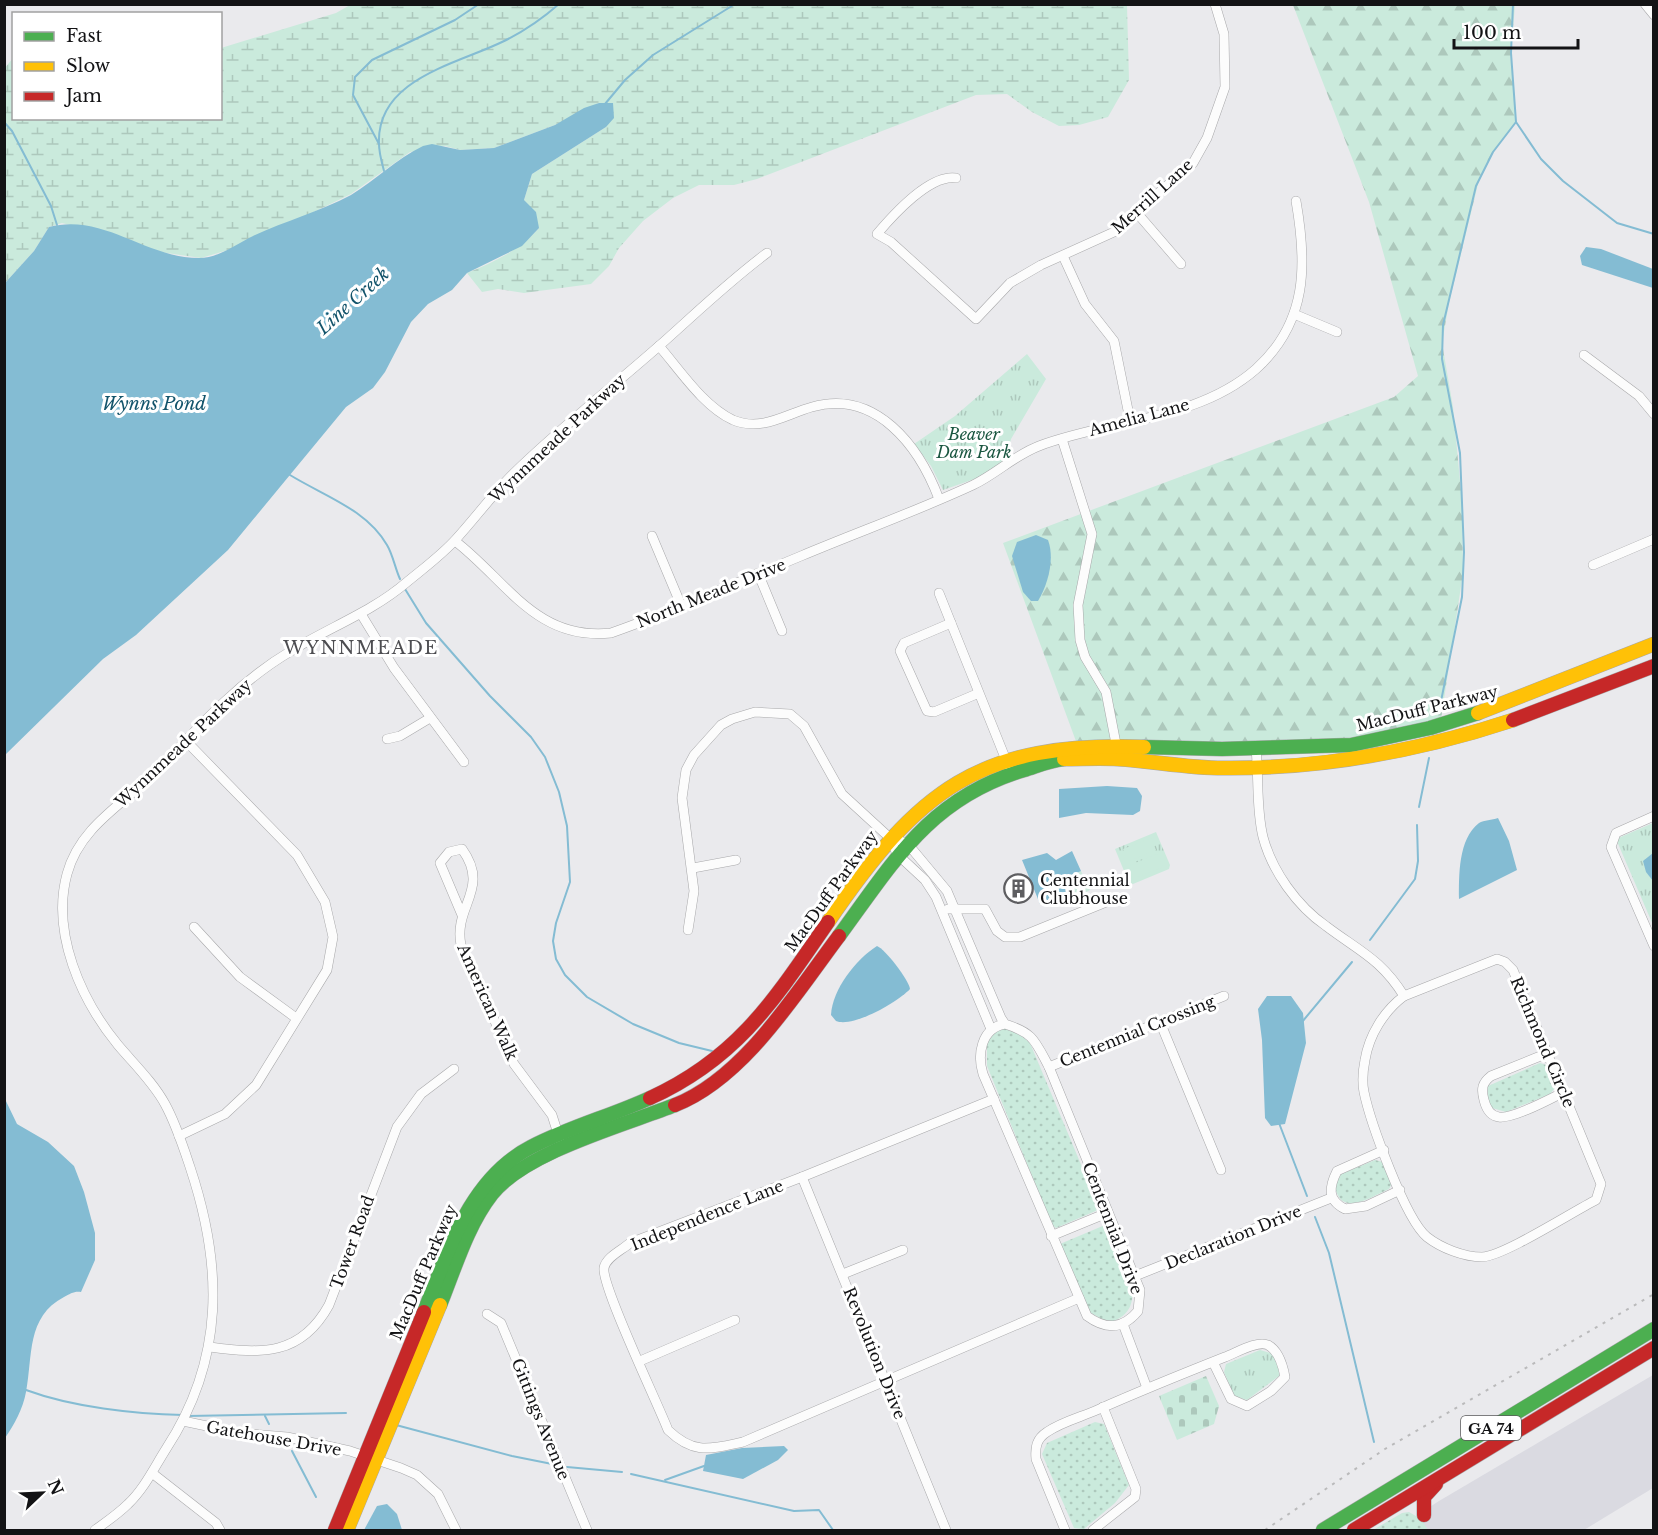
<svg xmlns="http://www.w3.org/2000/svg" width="1658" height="1535" viewBox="0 0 1658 1535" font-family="'Libre Baskerville',serif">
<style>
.built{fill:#dadae1}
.grass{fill:url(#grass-dots)}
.forest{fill:url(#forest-firs)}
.wetland{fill:url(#wetland-marsh)}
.cemetery{fill:url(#cemetery-stones)}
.park{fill:url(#park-tufts)}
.pitch{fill:#caeadc}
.water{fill:#84bcd3}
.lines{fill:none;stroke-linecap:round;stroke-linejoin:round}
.stream{stroke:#84bcd3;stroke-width:2}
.street-casing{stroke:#a8a8aa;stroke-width:10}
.fast-casing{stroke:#a8a8aa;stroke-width:15}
.slow-casing{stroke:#a8a8aa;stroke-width:15}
.jam-casing{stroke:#a8a8aa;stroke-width:15}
.street{stroke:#fcfcfc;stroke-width:9}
.fast{stroke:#4caf50;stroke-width:14}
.slow{stroke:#ffc107;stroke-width:14}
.jam{stroke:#c62828;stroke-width:14}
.rail{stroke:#bababb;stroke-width:2;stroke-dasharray:3 6;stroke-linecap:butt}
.labels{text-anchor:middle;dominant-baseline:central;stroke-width:6;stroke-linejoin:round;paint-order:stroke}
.shield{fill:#fff;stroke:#5a5a5b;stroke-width:1.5}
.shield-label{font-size:15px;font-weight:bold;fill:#131315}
.street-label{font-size:16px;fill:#131315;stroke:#fff}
.park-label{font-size:16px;font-style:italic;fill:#1b5741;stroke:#fff}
.poi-label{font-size:16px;fill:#131315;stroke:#fff;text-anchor:start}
.water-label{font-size:18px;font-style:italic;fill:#13546b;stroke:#fff}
.neighbourhood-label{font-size:18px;letter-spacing:1.5px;fill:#4d4d51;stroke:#fff}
</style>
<defs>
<pattern id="grass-dots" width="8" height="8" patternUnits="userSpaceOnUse" patternTransform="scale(1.5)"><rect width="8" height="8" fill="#caeadc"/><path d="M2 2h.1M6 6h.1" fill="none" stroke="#adc8bc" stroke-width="1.8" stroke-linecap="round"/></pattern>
<pattern id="forest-firs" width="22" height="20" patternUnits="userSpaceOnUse" patternTransform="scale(1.5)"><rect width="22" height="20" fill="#caeadc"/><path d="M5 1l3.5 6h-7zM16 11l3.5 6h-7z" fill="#adc8bc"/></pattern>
<pattern id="wetland-marsh" width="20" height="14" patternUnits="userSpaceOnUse" patternTransform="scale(1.5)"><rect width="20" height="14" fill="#caeadc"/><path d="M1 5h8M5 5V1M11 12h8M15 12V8" fill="none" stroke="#adc8bc"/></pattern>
<pattern id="cemetery-stones" width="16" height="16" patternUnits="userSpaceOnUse" patternTransform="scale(1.5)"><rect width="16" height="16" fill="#caeadc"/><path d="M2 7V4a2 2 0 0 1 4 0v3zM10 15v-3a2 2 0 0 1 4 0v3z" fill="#adc8bc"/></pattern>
<pattern id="park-tufts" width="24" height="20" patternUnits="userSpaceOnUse" patternTransform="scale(1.5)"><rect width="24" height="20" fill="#caeadc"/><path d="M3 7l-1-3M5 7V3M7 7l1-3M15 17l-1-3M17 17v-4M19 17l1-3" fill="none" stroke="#adc8bc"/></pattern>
</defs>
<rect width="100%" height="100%" fill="#eaeaed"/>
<!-- built -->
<polygon class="built" points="1653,1375 1653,1488 1584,1530 1394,1530 1439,1501"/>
<!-- grass -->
<g class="grass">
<polygon points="1012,1028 1030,1043 1098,1205 1098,1210 1056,1228 1052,1225 987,1066 987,1042 997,1030"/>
<polygon points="1540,1063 1546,1065 1555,1088 1550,1094 1506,1112 1492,1108 1487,1098 1488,1086"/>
<path d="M1375,1160L1383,1162L1392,1183L1389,1189C1371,1197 1340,1218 1335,1186L1341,1174Z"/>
<path d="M1105,1225C1119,1256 1157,1309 1108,1323L1088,1311L1060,1244Z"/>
<polygon points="1095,1422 1104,1424 1129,1485 1115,1503 1084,1529 1074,1528 1042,1454 1047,1443"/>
<polygon points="1409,1512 1421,1519 1428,1530 1373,1530 1402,1513"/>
</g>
<!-- forest -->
<polygon class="forest" points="1293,5 1515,5 1511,53 1516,122 1493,152 1479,180 1449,303 1442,343 1453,407 1462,502 1463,573 1440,726 1350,745 1077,744 1003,543 1394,397 1418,376 1369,202"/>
<!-- wetland -->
<path class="wetland" d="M350,5H1127L1129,80L1108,117L1079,125L1059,126L1032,112L1007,94L976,95L757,179L734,185H699L673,198L643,221L619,248L609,266L591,284L524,293L498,289L482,292L467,273C494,262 520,250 539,228L524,200L532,174L606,127L612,103H599L555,125L494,148L460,150L445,146L410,152L351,194L289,224L252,237L235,248L201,258L153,251L127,239L62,223L49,227L34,251L5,283L4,69L13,58L14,118H220L221,48L336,13Z"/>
<!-- cemetery -->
<polygon class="cemetery" points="1206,1376 1219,1406 1214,1424 1177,1440 1159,1396"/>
<!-- park -->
<g class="park">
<polygon points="1027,354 1046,379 1011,439 1006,461 986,475 943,490 931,466 914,444 955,416"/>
<polygon points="1653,823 1653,925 1616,839"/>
<polygon points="1156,832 1170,865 1169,869 1133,884 1129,883 1115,849"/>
<polygon points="1081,871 1090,890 1076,897 1067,877"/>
<polygon points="1260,1350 1274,1354 1280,1369 1279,1376 1247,1400 1234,1396 1224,1372 1226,1364"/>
</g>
<!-- pitch -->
<g class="pitch">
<polygon points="1151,838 1156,850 1129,861 1123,849"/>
<polygon points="1157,854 1163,867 1135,878 1130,865"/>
</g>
<!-- water -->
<g class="water">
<path d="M599,103H613L614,118L606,127L532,174L524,200L536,212L539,228L522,246L467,273L452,290L428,304L411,322L385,372L373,388L346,407L228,550L136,635L103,659L5,755V283L34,251L49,227C104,213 145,258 199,258C219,258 236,244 253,236C285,221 319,212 351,195C376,180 396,159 423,146L432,144L460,150L494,148L555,125L584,108Z"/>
<polygon points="1586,247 1601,249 1653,269 1653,288 1582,265 1580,256"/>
<path d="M1036,535L1048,540C1055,559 1048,584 1038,601H1031L1023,592L1012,556L1017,542Z"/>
<polygon points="1107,786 1137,788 1142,796 1140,811 1133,815 1086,813 1059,818 1059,789"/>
<path d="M1498,818L1509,841L1517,870L1459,899C1459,876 1458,839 1479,823C1484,820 1492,820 1498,818Z"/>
<polygon points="1072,851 1081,871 1062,880 1066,892 1040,904 1022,860 1047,853 1056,860"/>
<polygon points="1653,853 1653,881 1646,872 1643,861"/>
<path d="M877,946C885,949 909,980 910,989C898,1002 853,1028 836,1021L831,1015C832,990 856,959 877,946Z"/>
<polygon points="1267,996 1291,996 1303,1013 1306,1043 1285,1124 1271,1126 1265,1118 1262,1040 1258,1009"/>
<path d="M4,1097L17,1124L48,1142L74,1166L84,1192L95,1233V1260L81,1292C74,1291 70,1294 64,1297C26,1317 33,1356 26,1392C23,1409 14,1425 5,1438Z"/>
<polygon points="784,1446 788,1450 778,1460 743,1479 703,1471 706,1455 742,1448"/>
<polygon points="387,1504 397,1514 402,1530 364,1530 377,1506"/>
</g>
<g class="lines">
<!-- stream -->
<g class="stream">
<polyline points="1513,4 1511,53 1516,122 1541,159 1563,181 1617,223 1654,234"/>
<polyline points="605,104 625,80 653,55 735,4"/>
<polyline points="4,122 12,131 51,206 57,225"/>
<polyline points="379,144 353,95 355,77 372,60 455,20 479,4"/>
<path d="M384,171C382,163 379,153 379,144C376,79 457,64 502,42C523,32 542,19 559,4"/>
<path d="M290,475C324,496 366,509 387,545C393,555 395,568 400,579"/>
<polyline points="405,589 426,623 490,696 531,737 545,757 559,792 567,826 570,882 556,923 553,941 556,959 565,975 587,997 633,1024 679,1043 712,1051"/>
<polyline points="1439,711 1462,597 1464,552 1460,453 1442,359 1443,325 1476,186 1493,152 1516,122"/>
<polyline points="1419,807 1429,758"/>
<polyline points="1370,940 1415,879 1418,861 1417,825"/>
<polyline points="1302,1022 1352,962"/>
<polyline points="1279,1123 1307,1196"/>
<polyline points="1315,1217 1329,1253 1374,1442"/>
<path d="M26,1390C72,1407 134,1414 183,1415"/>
<polyline points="188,1416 346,1413"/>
<polyline points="265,1416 269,1424"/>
<polyline points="396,1425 512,1456 552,1464"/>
<polyline points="292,1451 316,1497"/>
<polyline points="567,1467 622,1472"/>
<polyline points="631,1474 794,1511 819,1510 833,1530"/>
<polyline points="665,1480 704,1466"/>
</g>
<defs>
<g id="street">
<polyline points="1645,4 1654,15"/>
<path d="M956,178C930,174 893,215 877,234L891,242L976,319L1010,283L1041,265L1114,232L1193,163L1207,138L1225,87L1224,34L1215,4"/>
<polyline points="1137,213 1181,264"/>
<polyline points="1063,256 1085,304 1114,341 1130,420"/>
<polyline points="1294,314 1337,332"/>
<path d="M659,346C680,370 703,406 733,420C762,432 786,414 812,407C876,389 919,446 939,499"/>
<polyline points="1584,355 1639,396 1654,414"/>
<polyline points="1062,439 1092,534 1078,605 1080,640 1085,657 1106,692 1117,749"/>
<polyline points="652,536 681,605"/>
<path d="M455,541C507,581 536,641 611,633C675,611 738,582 801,556C858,532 917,511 973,485C996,474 1015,455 1039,446C1110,419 1197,421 1256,369C1308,322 1307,264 1296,201"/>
<polyline points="1593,565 1654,539"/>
<polyline points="758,573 782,631"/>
<polyline points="939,593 951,623"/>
<polyline points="361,614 394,668 464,762"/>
<polyline points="979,693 934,712 927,711 900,651 904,643 951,623 1006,760 1008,766"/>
<polyline points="387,739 400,736 430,718"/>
<path d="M1256,749C1259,778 1256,809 1263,837C1272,871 1297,906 1326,926C1359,951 1381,959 1404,996"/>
<polyline points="1654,816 1616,833 1611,847 1654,946"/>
<path d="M890,838L907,843L947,891L1001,1018L1005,1024C1034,1033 1035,1041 1049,1067L1140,1290L1138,1311C1123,1329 1106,1330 1087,1316L983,1074C977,1055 981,1028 1005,1024"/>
<polyline points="693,868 736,860"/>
<polyline points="948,909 985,909 997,931 1005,937 1020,937 1111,900"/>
<path d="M462,915L440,863L449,852L462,849C491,889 453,906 461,945L514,1064L552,1115L560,1140"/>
<polyline points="194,927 240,977 296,1018"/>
<polyline points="688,930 694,891 682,798 686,770 694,755 721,725 732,719 755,712 790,714 804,726 842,794 890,838 897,854 925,880 936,897 991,1029"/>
<path d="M1497,959L1505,962L1513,970L1601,1184L1596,1200C1572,1212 1504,1256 1482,1257C1464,1257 1441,1248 1427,1237C1405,1219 1370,1121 1364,1092C1362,1082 1363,1070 1365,1060C1369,1035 1384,1011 1404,996Z"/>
<polyline points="1160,1022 1221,1170"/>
<path d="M1548,1053L1491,1076C1482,1083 1481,1089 1484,1100C1486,1108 1490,1116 1499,1117C1513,1119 1550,1099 1564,1092"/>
<polyline points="1049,1067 1224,996"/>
<path d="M994,1099L802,1177L630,1243C622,1250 606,1257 604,1268C601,1285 658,1404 668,1430C694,1455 710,1449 743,1442L1079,1298"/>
<polyline points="179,1136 225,1114 256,1085 327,970 333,937 325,902 297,855 185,740"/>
<path d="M1384,1150L1337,1171C1329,1187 1327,1200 1345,1209L1366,1206L1400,1190"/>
<polyline points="802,1177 946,1530"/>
<polyline points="1051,1236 1107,1213"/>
<polyline points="843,1274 903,1250"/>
<polyline points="1135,1276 1331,1198"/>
<polyline points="487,1314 501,1323 587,1530"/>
<polyline points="1123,1324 1147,1388"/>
<path d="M210,1347C262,1354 301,1356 329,1305L397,1127L421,1094L454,1069"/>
<polyline points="640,1361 735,1320"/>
<polyline points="183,1421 240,1433 287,1437 350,1451 401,1468 417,1475 438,1494 456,1530"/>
<polyline points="152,1473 216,1523 220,1530"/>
<path d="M95,1530C106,1522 118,1514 128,1504C144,1489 154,1468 166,1449C225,1359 223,1266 190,1167C183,1146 176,1124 165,1104C153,1082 134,1064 118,1045C81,1000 51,933 67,874C80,825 127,802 160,768C200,725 240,681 291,651C330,627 372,612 407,582C424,568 443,554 457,538C476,517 493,494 513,474C559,429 610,389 659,346C694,315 728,282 767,253"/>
<path d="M1065,1530L1036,1459C1035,1448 1036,1439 1047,1432C1061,1422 1081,1417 1097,1410C1140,1391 1182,1374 1225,1357C1236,1353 1257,1340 1268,1345C1279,1351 1283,1366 1285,1377L1271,1391L1247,1406L1231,1399L1213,1362"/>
<polyline points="1093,1530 1135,1497 1136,1489 1103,1407"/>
</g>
<g id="fast">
<polyline points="1144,747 1222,749 1351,745 1430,728 1478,713"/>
<path d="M839,936C894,861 930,798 1024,770C1037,766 1051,760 1064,759"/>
<path d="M440,1305C455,1268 467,1226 492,1194C525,1152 624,1125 675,1105"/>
<path d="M424,1312C448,1252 469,1179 531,1147C569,1127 611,1116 650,1098"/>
<polyline points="1323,1530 1654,1329"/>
</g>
<g id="slow">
<polyline points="1478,713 1654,644"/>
<path d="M1064,759C1082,759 1100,758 1118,759C1153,761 1187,768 1223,768C1321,769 1419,751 1513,720"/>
<path d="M828,922C918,790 979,741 1144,747"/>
<polyline points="347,1530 440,1305"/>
</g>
<g id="jam">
<polyline points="1513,720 1654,666"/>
<path d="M650,1098C738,1058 775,999 828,922"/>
<path d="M675,1105C744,1078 796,993 839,936"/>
<polyline points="1424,1515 1424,1497 1436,1484"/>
<polyline points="335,1530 424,1312"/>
<polyline points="1354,1530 1654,1348"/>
</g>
</defs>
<!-- street casing -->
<use href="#street" class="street-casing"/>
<!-- fast casing -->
<use href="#fast" class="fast-casing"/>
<!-- slow casing -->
<use href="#slow" class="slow-casing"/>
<!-- jam casing -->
<use href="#jam" class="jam-casing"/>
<!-- street -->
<use href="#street" class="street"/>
<!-- fast -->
<use href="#fast" class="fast"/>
<!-- slow -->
<use href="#slow" class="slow"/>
<!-- jam -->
<use href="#jam" class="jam"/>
<!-- rail -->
<polyline class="rail" points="1265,1530 1385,1449 1654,1294"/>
</g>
<!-- icons -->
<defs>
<symbol id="building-ring" viewBox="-11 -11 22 22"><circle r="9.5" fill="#fff" stroke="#5e5e61" stroke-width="1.5"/><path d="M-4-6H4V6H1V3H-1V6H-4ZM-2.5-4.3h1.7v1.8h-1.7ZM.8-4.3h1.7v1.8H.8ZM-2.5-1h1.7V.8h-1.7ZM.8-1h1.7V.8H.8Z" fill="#5e5e61"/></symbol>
</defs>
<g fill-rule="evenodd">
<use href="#building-ring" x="1002" y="872" width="33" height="33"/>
</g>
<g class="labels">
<!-- shield labels -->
<rect class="shield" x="1461" y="1416" width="60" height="24" rx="4.5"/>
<g class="shield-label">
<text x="1491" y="1428">GA 74</text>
</g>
<!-- street labels -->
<g class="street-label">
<text transform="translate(1152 196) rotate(-42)">Merrill Lane</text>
<text transform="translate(1139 417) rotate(-15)">Amelia Lane</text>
<text transform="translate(557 438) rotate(-43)">Wynnmeade Parkway</text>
<text transform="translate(711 593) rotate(-22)">North Meade Drive</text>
<text transform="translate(1427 708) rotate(-14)">MacDuff Parkway</text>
<text transform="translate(183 743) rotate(-43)">Wynnmeade Parkway</text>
<text transform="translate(831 891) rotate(-54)">MacDuff Parkway</text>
<text transform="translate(488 1002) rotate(66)">American Walk</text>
<text transform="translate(1137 1031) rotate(-22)">Centennial Crossing</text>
<text transform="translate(1543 1042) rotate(67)">Richmond Circle</text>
<text transform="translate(707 1215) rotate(-22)">Independence Lane</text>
<text transform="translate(1113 1228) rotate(69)">Centennial Drive</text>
<text transform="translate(1233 1237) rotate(-22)">Declaration Drive</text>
<text transform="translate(352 1242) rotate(-70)">Tower Road</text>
<text transform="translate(423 1272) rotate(-67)">MacDuff Parkway</text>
<text transform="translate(875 1353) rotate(68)">Revolution Drive</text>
<text transform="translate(541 1419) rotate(68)">Gittings Avenue</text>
<text transform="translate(274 1438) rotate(10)">Gatehouse Drive</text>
</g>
<!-- park labels -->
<g class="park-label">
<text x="974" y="434">Beaver<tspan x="974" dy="18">Dam Park</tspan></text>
</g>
<!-- poi labels -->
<g class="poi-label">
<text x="1040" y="880">Centennial<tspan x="1040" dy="18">Clubhouse</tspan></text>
</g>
<!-- water labels -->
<g class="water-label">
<text transform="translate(353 301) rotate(-42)">Line Creek</text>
<text x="154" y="404">Wynns Pond</text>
</g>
<!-- neighbourhood labels -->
<g class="neighbourhood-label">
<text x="361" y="648">WYNNMEADE</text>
</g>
</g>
<!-- border -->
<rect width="1658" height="1535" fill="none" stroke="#131315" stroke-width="12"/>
<!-- legend -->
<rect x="12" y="12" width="210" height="108" fill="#ffffff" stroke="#a1a1a1" stroke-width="1.5"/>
<rect x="24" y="32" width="30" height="9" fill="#4caf50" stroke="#a1a1a1" stroke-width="1.5"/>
<text x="66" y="42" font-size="18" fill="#131315">Fast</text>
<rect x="24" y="62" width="30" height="9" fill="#ffc107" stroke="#a1a1a1" stroke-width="1.5"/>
<text x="66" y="72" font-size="18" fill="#131315">Slow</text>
<rect x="24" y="92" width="30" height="9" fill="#c62828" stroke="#a1a1a1" stroke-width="1.5"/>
<text x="66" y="102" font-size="18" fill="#131315">Jam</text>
<!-- north arrow -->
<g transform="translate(42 1493) rotate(67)" stroke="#ffffff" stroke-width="4.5" paint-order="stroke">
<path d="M0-4.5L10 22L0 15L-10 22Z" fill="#131315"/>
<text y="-9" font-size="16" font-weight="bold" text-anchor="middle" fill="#131315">N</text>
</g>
<!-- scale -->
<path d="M1454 39v9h124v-9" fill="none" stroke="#131315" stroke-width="3"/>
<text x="1463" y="39" font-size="18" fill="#131315" stroke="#ffffff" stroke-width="4.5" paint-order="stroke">100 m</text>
</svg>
